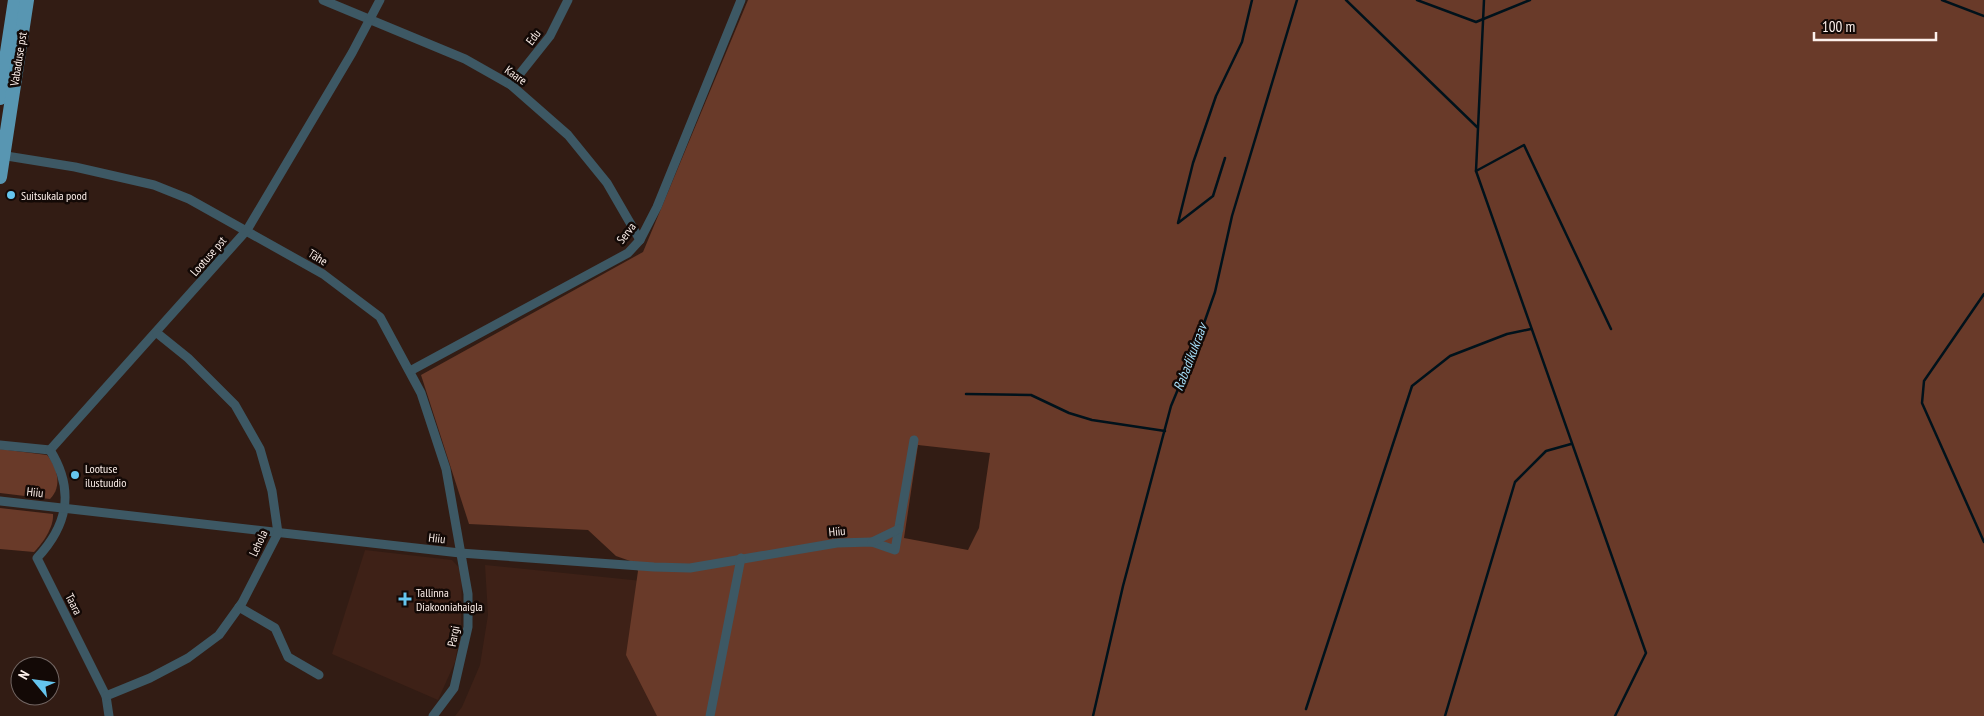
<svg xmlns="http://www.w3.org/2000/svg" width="1984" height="716" viewBox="0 0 1984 716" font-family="'PT Sans Narrow',sans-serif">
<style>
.built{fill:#3e2117}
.green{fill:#693a29;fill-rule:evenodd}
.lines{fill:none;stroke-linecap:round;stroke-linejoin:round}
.stream{stroke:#00121b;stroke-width:2.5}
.minor{stroke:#3d5864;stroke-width:9}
.trunk{stroke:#5896b2;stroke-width:14}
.poi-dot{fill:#65c5ee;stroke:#130906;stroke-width:2}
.labels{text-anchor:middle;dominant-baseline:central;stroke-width:5;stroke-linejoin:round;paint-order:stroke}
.street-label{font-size:12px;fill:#fdf0eb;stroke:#130906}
.poi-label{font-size:12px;fill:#fdf0eb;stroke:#130906;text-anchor:start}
.water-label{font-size:14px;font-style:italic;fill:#a4dcf7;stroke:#130906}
</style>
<rect width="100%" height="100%" fill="#321c14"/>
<!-- built -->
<g class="built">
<polygon points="365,550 452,560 462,571 461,627 455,662 438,700 332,654"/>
<polygon points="485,565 730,590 704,716 455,716 462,707 480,665 488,615"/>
</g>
<!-- green -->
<g class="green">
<path d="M748,0H1984V716H657L626,655L638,571L633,562L616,556L588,530L469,524L421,375L643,252ZM918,445L990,453L979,528L968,550L904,538Z"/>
<path d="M0,449L47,455C57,467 63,486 50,499L0,493Z"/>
<path d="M0,508L53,514C54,527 43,543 34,552L0,549Z"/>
</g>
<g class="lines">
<!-- stream -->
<g class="stream">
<polyline points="1346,0 1477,127"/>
<polyline points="1417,0 1476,22 1530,0"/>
<polyline points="1484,0 1476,171 1646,653 1615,716"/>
<polyline points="1942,0 1984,16"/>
<polyline points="1225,158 1213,196 1178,223 1193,163 1216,96 1242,42 1252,0"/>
<polyline points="1476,171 1524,145 1611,329"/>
<polyline points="1984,294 1924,381 1922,403 1984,542"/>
<polyline points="966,394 1031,395 1069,413 1092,420 1165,431"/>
<polyline points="1306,709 1412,386 1450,356 1507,334 1531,329"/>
<polyline points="1093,716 1123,586 1171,406 1196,346 1215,292 1232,216 1297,0"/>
<polyline points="1445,716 1515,482 1546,451 1571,444"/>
</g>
<!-- minor -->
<g class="minor">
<polyline points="323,0 465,59 511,85 568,135 607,183 640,240"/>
<polyline points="511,85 550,36 568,0"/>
<polyline points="0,155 75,167 154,185 189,199 323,274 380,317 421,393 446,469 468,594 468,627 454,688 433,716"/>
<polyline points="410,371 628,253 640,240 657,207 741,0"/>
<polyline points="0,445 50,450"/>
<polyline points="50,450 247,230 352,53 380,0"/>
<path d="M50,450C75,490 68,525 37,558L106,696L109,716"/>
<polyline points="0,501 460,553 654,567 690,568 837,543 872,542 895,550 914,440"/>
<polyline points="872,542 899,529"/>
<polyline points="239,607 275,628 288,657 319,675"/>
<polyline points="106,696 150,678 188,658 219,635 242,603 278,533 272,491 260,449 235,405 188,358 157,333"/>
<polyline points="710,716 741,558"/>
</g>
<!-- trunk -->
<g class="trunk">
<polyline points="0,98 15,0"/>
<polyline points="0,177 27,0"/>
</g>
</g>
<!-- markers -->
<g class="poi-dot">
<circle cx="11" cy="195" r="5"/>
<circle cx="75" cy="475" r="5"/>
<path d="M402.5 591.5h5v5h5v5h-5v5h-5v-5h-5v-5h5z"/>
</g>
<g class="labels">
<!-- street labels -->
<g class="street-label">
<text transform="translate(533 37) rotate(-53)">Edu</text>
<text transform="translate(18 59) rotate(-81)">Vabaduse pst</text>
<text transform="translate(516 75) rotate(35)">Kaare</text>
<text transform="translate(626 233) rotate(-52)">Serva</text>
<text transform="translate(208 256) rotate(-49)">Lootuse pst</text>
<text transform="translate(318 257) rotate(31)">Tähe</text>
<text transform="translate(35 492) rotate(6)">Hiiu</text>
<text transform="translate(837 531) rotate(-5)">Hiiu</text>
<text transform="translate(437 538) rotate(7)">Hiiu</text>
<text transform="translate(258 543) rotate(-65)">Lehola</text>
<text transform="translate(74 604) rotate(63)">Taara</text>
<text transform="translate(453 636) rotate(-79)">Pargi</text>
</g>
<!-- poi labels -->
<g class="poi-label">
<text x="21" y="195">Suitsukala pood</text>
<text x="85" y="468">Lootuse<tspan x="85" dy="14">ilustuudio</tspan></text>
<text x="416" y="592">Tallinna<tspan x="416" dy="14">Diakooniahaigla</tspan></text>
</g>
<!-- water labels -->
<g class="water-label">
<text transform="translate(1190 357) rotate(-69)">Rabadikukraav</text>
</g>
</g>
<!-- north arrow -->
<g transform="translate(35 681) rotate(299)"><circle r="24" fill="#130906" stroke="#716562"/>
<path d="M0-4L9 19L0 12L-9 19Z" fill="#65c5ee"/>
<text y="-8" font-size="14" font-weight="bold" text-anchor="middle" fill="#fdf0eb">N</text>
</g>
<!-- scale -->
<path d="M1814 32v8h122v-8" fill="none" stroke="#fdf0eb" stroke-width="2.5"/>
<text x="1822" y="32" font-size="15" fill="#fdf0eb" stroke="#130906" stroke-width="4" paint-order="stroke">100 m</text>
</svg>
